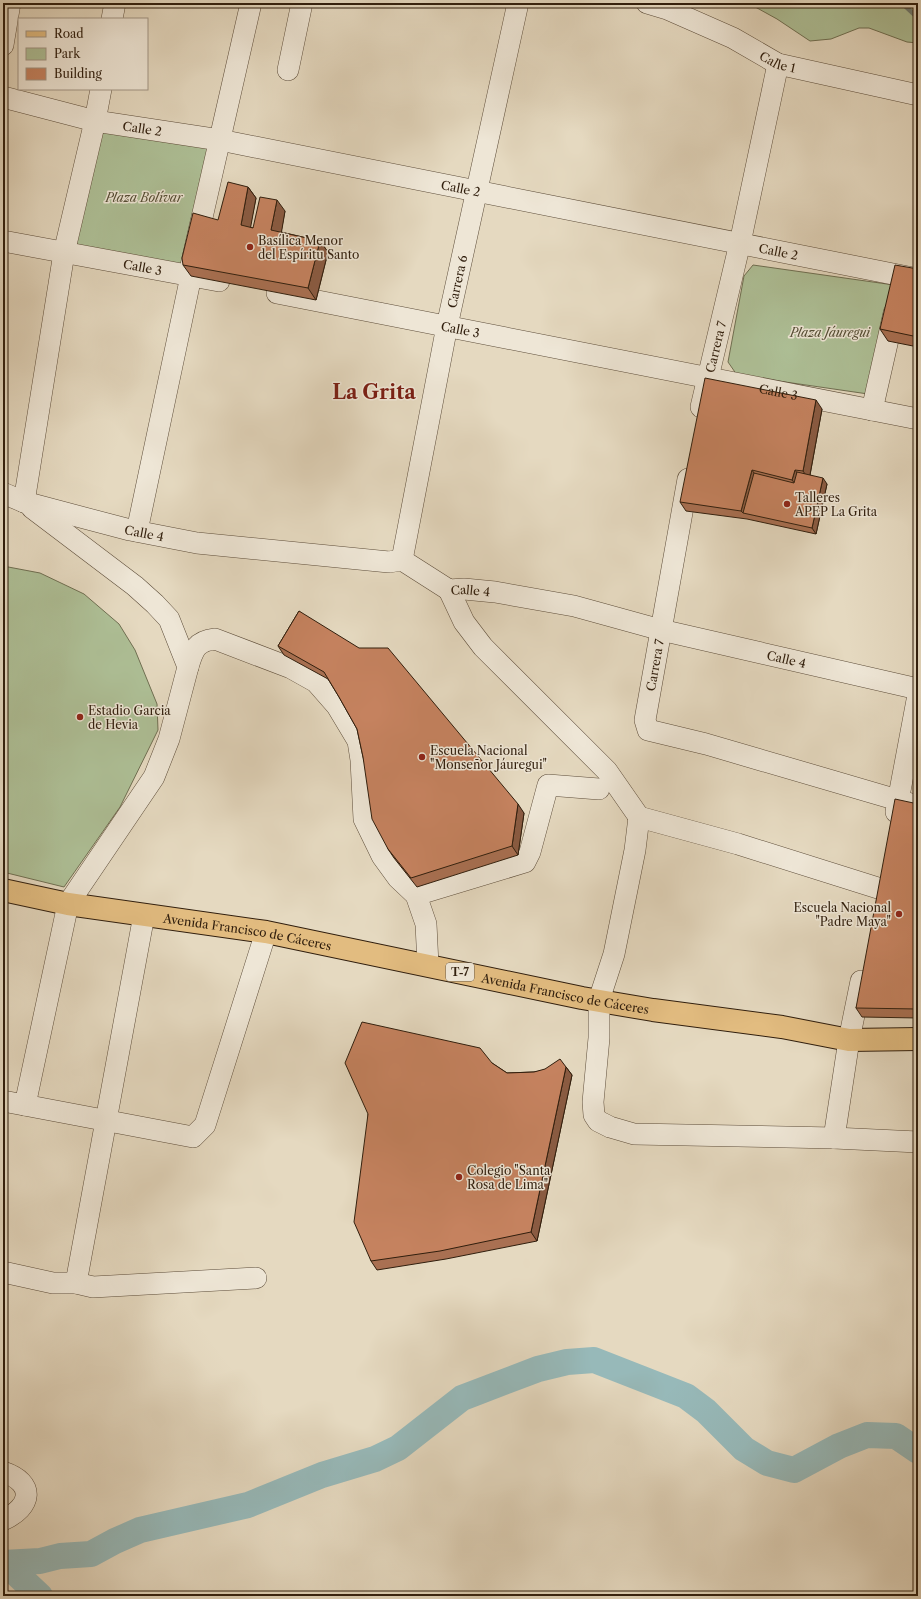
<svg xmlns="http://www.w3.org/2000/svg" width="921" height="1599" viewBox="0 0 921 1599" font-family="'Libre Caslon Text',serif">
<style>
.green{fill:#aec097;stroke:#6f6f52}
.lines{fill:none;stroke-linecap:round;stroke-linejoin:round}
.stream{stroke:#6e7b74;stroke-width:4.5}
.river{stroke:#97b9b9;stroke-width:26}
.minor-casing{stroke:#5d4d3a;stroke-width:22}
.major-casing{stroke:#301e0d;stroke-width:24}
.minor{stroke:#eee6d6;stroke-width:21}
.major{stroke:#e2bc80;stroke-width:22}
.wall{fill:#a97052;stroke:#301e0d}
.shaded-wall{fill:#8a5b42;stroke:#301e0d}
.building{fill:#c5825f;stroke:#301e0d}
.poi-dot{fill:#8f2418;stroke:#eee6d6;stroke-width:1.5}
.labels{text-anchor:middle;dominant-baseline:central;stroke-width:3;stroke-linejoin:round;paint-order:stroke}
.shield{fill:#eee6d6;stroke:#695a49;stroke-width:1}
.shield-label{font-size:11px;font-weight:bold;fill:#301e0d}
.street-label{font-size:12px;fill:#301e0d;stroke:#eee6d6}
.park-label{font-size:12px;font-style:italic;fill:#564f36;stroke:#eee6d6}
.poi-label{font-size:12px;fill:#301e0d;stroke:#eee6d6;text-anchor:start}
.town-label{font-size:20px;font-weight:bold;fill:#7a1f14;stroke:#eee6d6}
</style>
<rect width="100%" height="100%" fill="#e5d9c0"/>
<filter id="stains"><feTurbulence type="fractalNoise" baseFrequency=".005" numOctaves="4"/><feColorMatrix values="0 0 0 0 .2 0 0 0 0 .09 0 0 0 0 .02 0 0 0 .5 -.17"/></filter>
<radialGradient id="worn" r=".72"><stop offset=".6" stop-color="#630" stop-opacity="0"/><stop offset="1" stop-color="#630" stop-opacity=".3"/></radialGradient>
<!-- green -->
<g class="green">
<polygon points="748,3 918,3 918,43 907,42 869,28 859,28 831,39 810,41 777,19"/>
<polygon points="97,131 219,146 190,270 78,248 72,233"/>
<polygon points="753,265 901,286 875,395 737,375 728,362 744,276"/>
<polygon points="3,566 40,573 84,594 119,624 135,650 157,704 158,730 120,807 64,887 3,872"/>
</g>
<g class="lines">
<!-- stream -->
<g class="stream">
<polyline points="819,3 837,5 852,3"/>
<polyline points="902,3 918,18"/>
</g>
<!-- river -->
<g class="river">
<polyline points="3,1563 40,1561 60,1556 91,1554 115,1541 140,1530 248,1505 322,1475 375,1459 398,1448 462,1398 538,1369 567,1362 594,1360 686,1396 706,1411 744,1449 767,1463 794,1470 839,1446 867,1435 896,1436 918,1451"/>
<polyline points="5,1563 40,1596"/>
</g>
<defs>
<g id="minor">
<path id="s1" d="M647,3L667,9L733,38L778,64L918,95"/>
<polyline points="112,19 115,3"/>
<polyline points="3,45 10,3"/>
<polyline points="288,70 302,3"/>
<path id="s2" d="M3,97L95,121L220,140L918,279"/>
<path id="s3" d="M3,241L219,281"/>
<path id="s4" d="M277,293L918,419"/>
<path id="s5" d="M701,407L740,243L778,64"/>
<polyline points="872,410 894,313"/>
<polyline points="688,479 645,720 648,730 706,744 918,806"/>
<path id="s6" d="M3,493L24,502L130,530L197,543L389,562L402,560L449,590L464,589L495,592L574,606L661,630L918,689"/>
<polyline points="24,502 64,253 95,121 101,89"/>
<polyline points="137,531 191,276 190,270 251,3"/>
<path id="s7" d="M402,560L447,326L518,3"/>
<polyline points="449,590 464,622 483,647 607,771 639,817 738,844 881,889"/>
<path d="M188,667C193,650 196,641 215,639L291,668L316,682L337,706L358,741L361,760L364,819L382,856L398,878L416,895L426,924L428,965"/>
<polyline points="896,812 918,695"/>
<polyline points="639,817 635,850 614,954 599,1000 599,1038 593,1102 594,1115 598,1121 610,1127 634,1134 834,1138 918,1142"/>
<polyline points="416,895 525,862 530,852 548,785 599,789"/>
<polyline points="3,1101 193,1137 205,1125 266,932"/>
<polyline points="25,1105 68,904 154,777 169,739 188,667 169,619 155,604 135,586 32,508"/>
<polyline points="834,1138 849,1040 861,981"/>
<polyline points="3,1272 53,1283 76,1283 93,1287 256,1278"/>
<polyline points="76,1283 144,915"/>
<path d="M3,1472C36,1483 32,1507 3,1520"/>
</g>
<g id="major">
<path id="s8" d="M3,890L68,904L266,932L582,998L653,1010L782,1027L849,1040L918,1039"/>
</g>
</defs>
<!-- minor casing -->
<use href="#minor" class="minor-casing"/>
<!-- major casing -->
<use href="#major" class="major-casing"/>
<!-- minor -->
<use href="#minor" class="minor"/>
<!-- major -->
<use href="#major" class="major"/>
</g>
<!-- wall -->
<g class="wall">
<polygon points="248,187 256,198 250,227 253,228 285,211 281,232 320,241 328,252 316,300 191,276 183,265"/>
<polygon points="918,269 918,347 888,341 880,329"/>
<polygon points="822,409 810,475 827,484 816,534 747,519 686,511 680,502"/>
<polygon points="299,611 524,813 518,855 417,887 394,858 388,849 363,757 357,729 339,697 328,679 284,655 278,646"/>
<polygon points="918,804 918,1018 862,1017 856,1008"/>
<polygon points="492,1063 507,1073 534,1072 566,1067 572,1075 537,1241 446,1259 377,1270 371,1261 368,1114"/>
</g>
<!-- shaded-wall -->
<g class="shaded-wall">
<polygon points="248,187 256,198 249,236 241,225"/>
<polygon points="277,200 285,211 280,241 271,230"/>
<polygon points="320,241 328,252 316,300 308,288"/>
<polygon points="816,400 822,409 809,480 803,471"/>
<polygon points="752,470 758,479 743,513 741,511"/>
<polygon points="795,470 801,478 799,489 792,480"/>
<polygon points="823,478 827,484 816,534 812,528"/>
<polygon points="518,804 524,813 518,855 512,846"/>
<polygon points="566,1067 572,1075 537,1241 531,1232"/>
</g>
<!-- building -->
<g class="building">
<polygon points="228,182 248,187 241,225 253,228 260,197 277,200 271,230 320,241 308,288 183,265 182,258 193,213 218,220"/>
<polygon points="895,265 918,269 918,337 880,329"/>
<polygon points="705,378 816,400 803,471 795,470 792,480 752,470 741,511 680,502"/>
<polygon points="797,472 823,478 812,528 743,513 754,473 794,483"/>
<polygon points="299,611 359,648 388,648 518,804 512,846 411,878 388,849 372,819 363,757 357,729 339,697 324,672 278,646"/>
<polygon points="895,799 918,804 918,1009 856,1008"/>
<polygon points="362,1022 480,1048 492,1063 507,1073 534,1072 545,1069 560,1059 566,1067 531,1232 440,1251 371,1261 354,1222 368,1114 345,1063"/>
</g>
<!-- markers -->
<g class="poi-dot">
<circle cx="250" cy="247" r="4"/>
<circle cx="787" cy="504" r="4"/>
<circle cx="80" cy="717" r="4"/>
<circle cx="422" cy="757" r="4"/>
<circle cx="899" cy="914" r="4"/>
<circle cx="459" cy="1177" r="4"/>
</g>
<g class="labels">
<!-- shield labels -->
<rect class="shield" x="446" y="963" width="28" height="18" rx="3"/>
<g class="shield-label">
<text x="460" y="972">T-7</text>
</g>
<!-- street labels -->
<g class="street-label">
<text stroke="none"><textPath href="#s1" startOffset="144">Calle 1</textPath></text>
<text stroke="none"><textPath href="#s2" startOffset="143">Calle 2</textPath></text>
<text stroke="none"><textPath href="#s2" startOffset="467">Calle 2</textPath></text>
<text stroke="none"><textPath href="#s2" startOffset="791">Calle 2</textPath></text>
<text stroke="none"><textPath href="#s3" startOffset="142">Calle 3</textPath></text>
<text stroke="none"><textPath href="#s7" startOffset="284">Carrera 6</textPath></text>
<text stroke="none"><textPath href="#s4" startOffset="187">Calle 3</textPath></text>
<text stroke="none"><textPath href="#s5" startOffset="62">Carrera 7</textPath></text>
<text stroke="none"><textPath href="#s4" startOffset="511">Calle 3</textPath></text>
<text stroke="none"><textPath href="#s6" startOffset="147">Calle 4</textPath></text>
<text stroke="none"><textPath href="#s6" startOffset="484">Calle 4</textPath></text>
<text stroke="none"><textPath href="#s6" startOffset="808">Calle 4</textPath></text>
<text transform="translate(655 665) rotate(-80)">Carrera 7</text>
<text stroke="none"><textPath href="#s8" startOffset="248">Avenida Francisco de Cáceres</textPath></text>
<text stroke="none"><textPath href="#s8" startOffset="572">Avenida Francisco de Cáceres</textPath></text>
</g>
<!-- park labels -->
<g class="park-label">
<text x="144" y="197">Plaza Bolívar</text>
<text x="830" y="332">Plaza Jáuregui</text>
</g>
<!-- poi labels -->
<g class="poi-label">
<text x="258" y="240">Basílica Menor<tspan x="258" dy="14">del Espíritu Santo</tspan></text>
<text x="795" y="497">Talleres<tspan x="795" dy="14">APEP La Grita</tspan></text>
<text x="88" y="710">Estadio Garcia<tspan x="88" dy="14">de Hevia</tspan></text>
<text x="430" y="750">Escuela Nacional<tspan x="430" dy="14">"Monseñor Jáuregui"</tspan></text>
<text x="891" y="907" text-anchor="end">Escuela Nacional<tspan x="891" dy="14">"Padre Maya"</tspan></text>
<text x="467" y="1170">Colegio "Santa<tspan x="467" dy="14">Rosa de Lima"</tspan></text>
</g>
<!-- town labels -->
<g class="town-label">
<text x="374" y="392">La Grita</text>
</g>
</g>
<!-- margin -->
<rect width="921" height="1599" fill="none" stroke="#e5d9c0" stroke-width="16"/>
<rect x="4" y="4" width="913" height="1591" fill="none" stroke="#301e0d" stroke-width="2"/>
<rect x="8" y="8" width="905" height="1583" fill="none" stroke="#301e0d"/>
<!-- legend -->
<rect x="18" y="18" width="130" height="72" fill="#eee6d6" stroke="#a29686"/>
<rect x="26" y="31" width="20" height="6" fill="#e2bc80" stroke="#a29686"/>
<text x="54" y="38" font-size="12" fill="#301e0d">Road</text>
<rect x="26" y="48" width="20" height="12" fill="#aec097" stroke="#a29686"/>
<text x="54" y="58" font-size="12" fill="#301e0d">Park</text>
<rect x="26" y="68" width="20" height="12" fill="#c5825f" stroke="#a29686"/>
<text x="54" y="78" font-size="12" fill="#301e0d">Building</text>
<rect width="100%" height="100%" filter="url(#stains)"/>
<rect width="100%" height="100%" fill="url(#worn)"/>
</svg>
